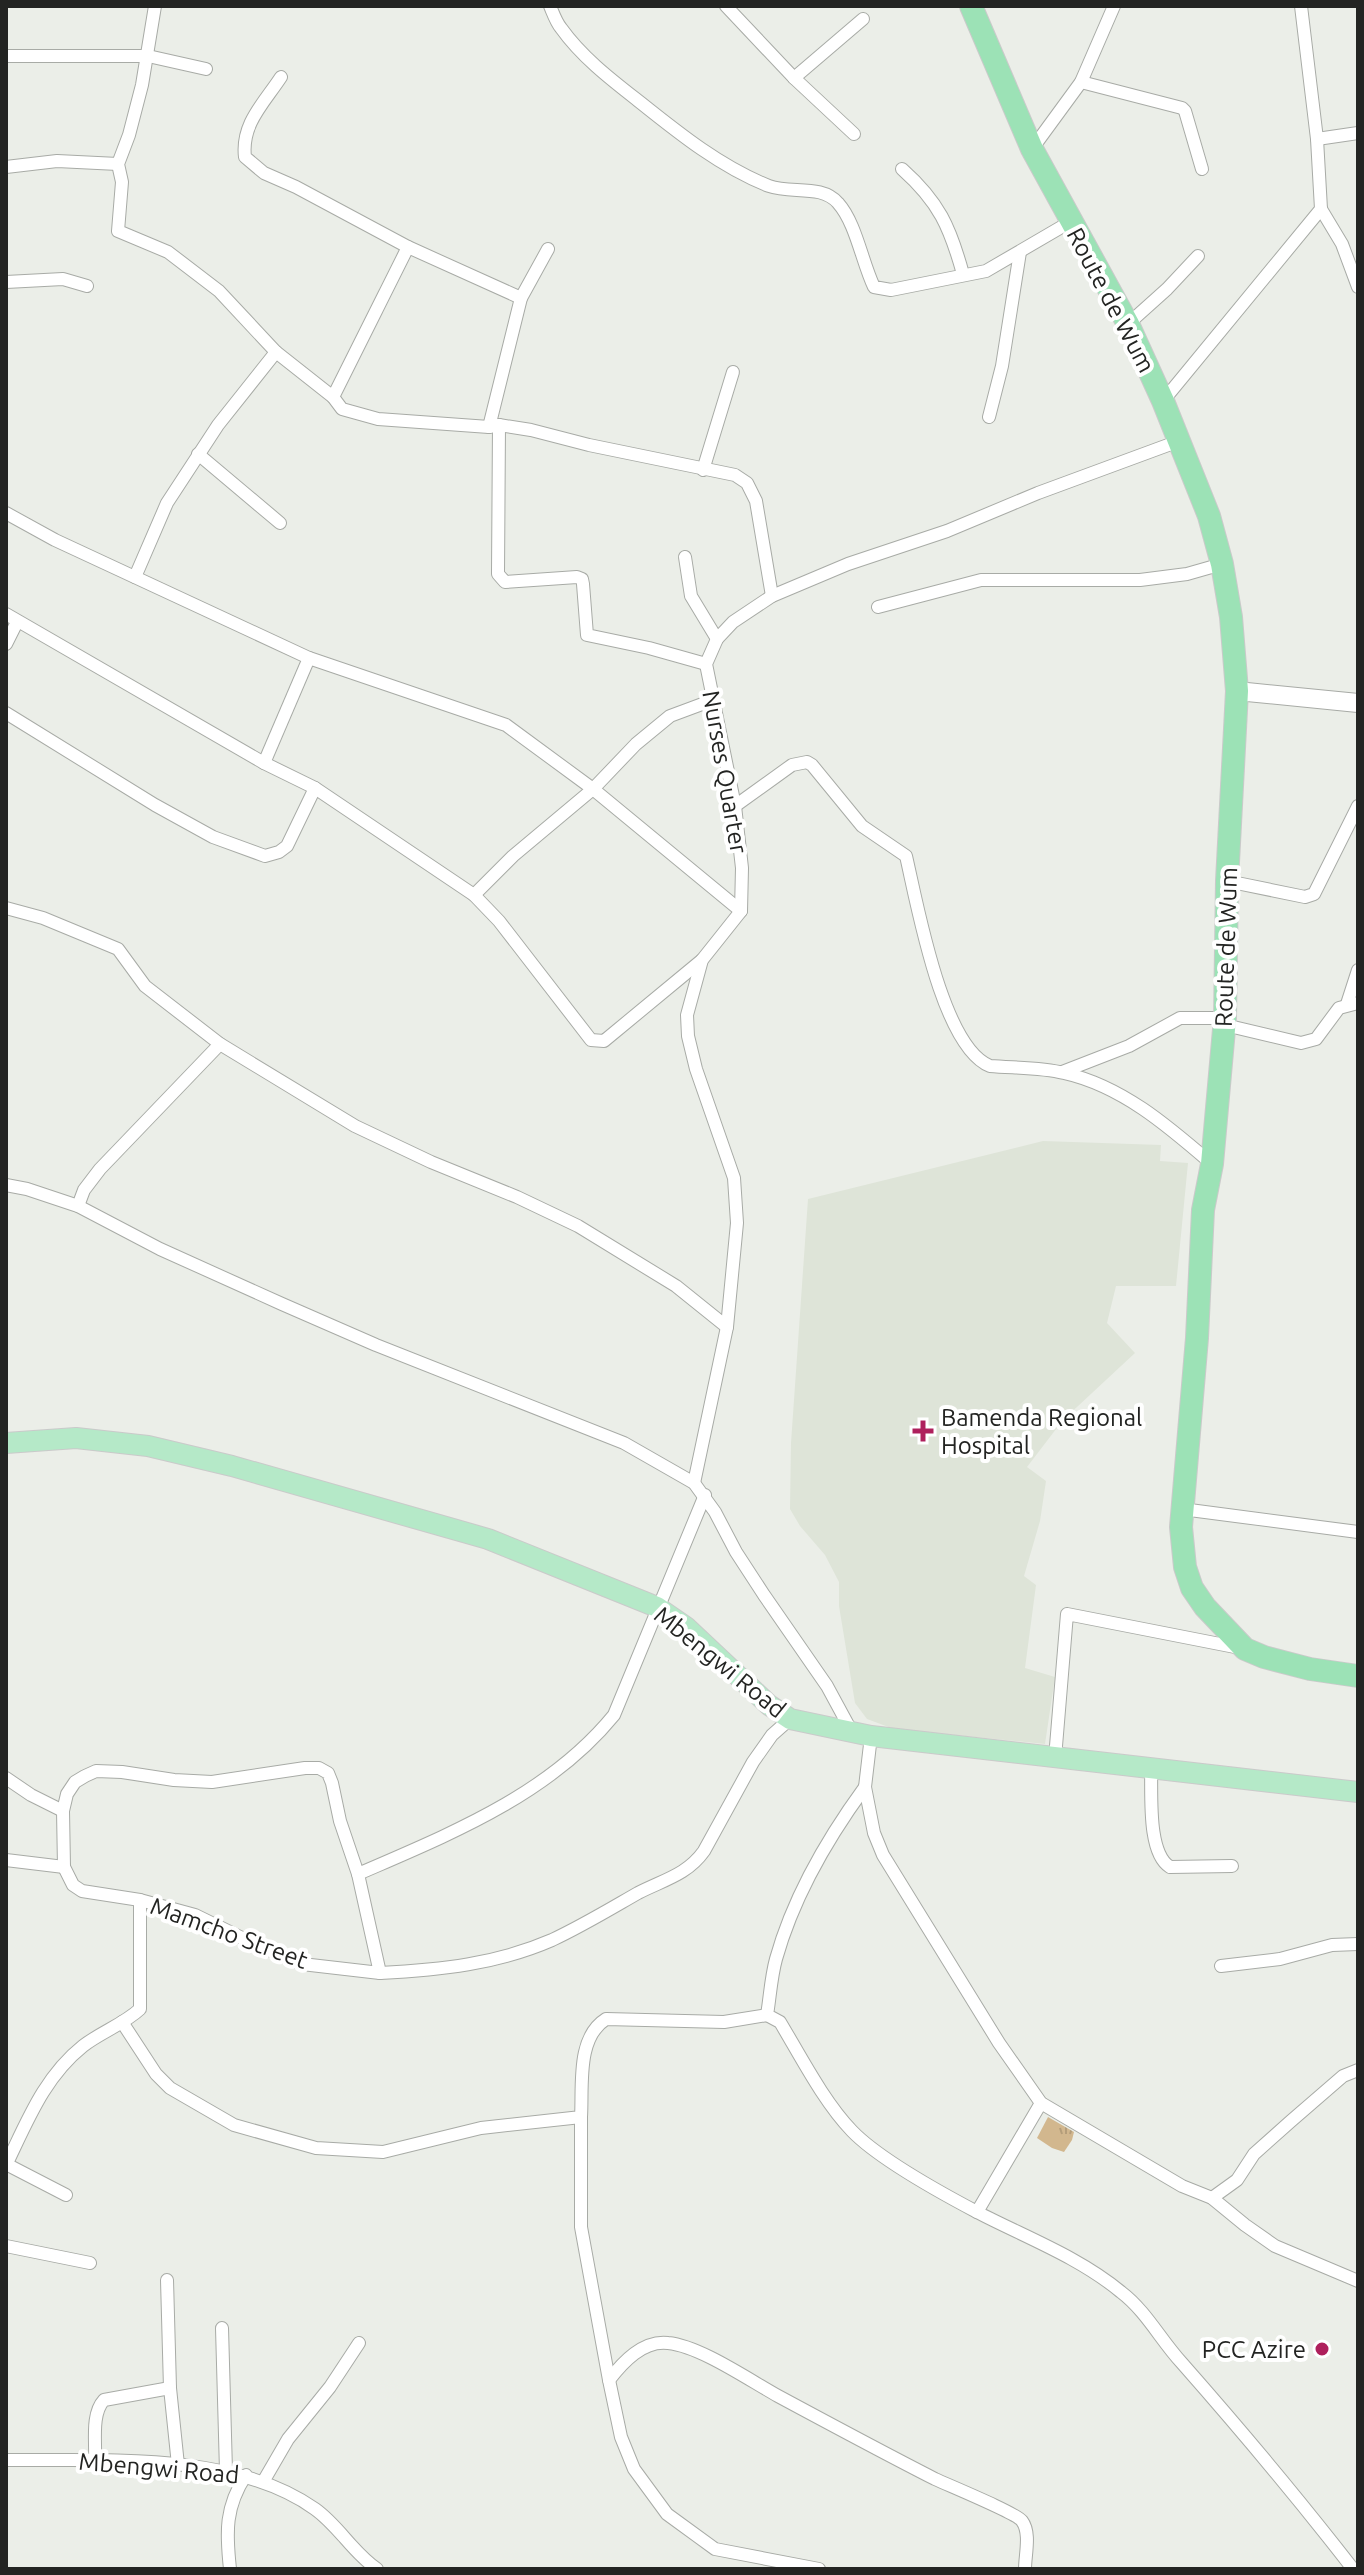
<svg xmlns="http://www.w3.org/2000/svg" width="1364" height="2575" viewBox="0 0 1364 2575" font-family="Ubuntu,sans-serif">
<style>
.built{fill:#dee4d8}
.grass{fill:url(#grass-tufts)}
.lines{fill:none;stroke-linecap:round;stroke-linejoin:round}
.minor-casing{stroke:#a8aba6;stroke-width:14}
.secondary-casing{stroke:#a8aba6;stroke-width:20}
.primary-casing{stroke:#cacaca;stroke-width:22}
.trunk-casing{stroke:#cacaca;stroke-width:24}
.minor{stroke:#fff;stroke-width:12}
.secondary{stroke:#fff;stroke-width:18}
.primary{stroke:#b5e9c8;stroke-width:20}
.trunk{stroke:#9ce2b6;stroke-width:22}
.poi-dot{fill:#ae205c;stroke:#fff;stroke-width:3}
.labels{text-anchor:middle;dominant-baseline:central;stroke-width:8;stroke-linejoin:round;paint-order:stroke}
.street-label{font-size:24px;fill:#232422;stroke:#fff}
.poi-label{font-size:24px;fill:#232422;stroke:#fff;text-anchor:start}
</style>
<defs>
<pattern id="grass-tufts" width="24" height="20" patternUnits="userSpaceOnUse" patternTransform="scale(2)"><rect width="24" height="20" fill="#d2b78e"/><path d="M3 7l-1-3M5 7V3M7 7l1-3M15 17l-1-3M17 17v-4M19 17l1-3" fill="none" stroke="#b49d7a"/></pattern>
</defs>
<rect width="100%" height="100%" fill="#ebeee8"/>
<!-- built -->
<polygon class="built" points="1043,1141 1161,1145 1160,1161 1188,1163 1176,1286 1116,1286 1107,1323 1135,1353 1063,1420 1027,1467 1046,1481 1040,1521 1024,1576 1036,1585 1025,1668 1055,1677 1045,1744 894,1729 867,1719 855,1703 839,1606 839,1582 825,1555 800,1526 790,1509 791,1443 808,1199"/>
<!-- grass -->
<polygon class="grass" points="1048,2117 1074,2132 1072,2140 1064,2152 1052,2148 1037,2138"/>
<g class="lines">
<defs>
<g id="minor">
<polyline points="155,6 142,85 129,135 118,164 122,182 118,231 168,252 219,291 276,352 333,397 342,409 378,419 489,427 499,425 531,430 589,445 735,475 747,483 756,501 772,596"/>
<path d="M550,6C553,13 556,22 561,28C581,56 609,78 636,99C676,131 720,167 769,186C791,194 822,184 838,203C856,223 862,262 874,287L891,290L986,271L1070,222"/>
<polyline points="726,6 794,78 854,134"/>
<polyline points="6,56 148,56 206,69"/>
<path d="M281,77C264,103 241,124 245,157L264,173L296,187L408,247L521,298"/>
<polyline points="794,78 863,19"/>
<polyline points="1081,82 1182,108 1185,111 1202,169"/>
<polyline points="1317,139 1358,133"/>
<polyline points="1032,149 1081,82 1114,6"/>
<polyline points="6,167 57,161 118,164"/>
<path d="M902,169C939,202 950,227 963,274"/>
<polyline points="1321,209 1342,244 1358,287"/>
<polyline points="6,282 63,279 87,286"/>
<polyline points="1128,324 1167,289 1198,256"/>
<polyline points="333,397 408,247"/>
<polyline points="1163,401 1321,209 1317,139 1301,6"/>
<polyline points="989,417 1002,366 1020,252"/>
<polyline points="499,425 498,574 505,582 577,577 582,579 583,584 587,635 649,648 706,664"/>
<polyline points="489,427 521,298 548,249"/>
<polyline points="198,454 280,523"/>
<polyline points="703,470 733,372"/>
<polyline points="6,513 55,540 309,658 506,725 593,789 741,911"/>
<polyline points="685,557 691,596 717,639"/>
<polyline points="135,577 167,503 218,425 276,352"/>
<polyline points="878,607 981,580 1140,580 1187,574 1222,564"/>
<polyline points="6,614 264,763 315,788 474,895 499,921 591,1040 604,1041 702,960"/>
<polyline points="6,644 17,622"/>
<polyline points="6,713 155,805 213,837 265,856 279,852 287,846 315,788"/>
<polyline points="264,763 309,658"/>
<path d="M735,806L792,765L807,762L812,765L862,826L906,856C917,903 942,1047 990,1066C1014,1068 1041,1067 1064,1073C1122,1086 1168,1126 1212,1164"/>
<polyline points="1227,881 1305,897 1314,894 1358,806"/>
<polyline points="474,895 513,856 593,789 636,744 670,716 713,700"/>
<polyline points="6,908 43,918 118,949 145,986 220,1044 355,1126 431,1162 517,1197 578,1226 676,1286 727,1327"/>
<polyline points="1347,1004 1358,970"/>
<polyline points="1225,1025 1301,1043 1316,1039 1339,1008 1358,1003"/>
<polyline points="1062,1072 1129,1046 1180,1018 1225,1018"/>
<polyline points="6,1185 27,1189 78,1206 160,1249 282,1304 376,1345 624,1443 694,1483 715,1512 736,1552 764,1595 827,1686 853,1734"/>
<polyline points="78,1206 84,1190 100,1169 220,1044"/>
<polyline points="694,1483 727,1327 737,1223 734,1178 696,1069 688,1036 687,1015 702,960 741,911 742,868 735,806 706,664 717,639 733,622 772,596 848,564 947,531 1038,493 1179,441"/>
<polyline points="1182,1509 1358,1532"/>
<polyline points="871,1736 865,1787 874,1833 883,1855 999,2043 1041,2103 1182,2186 1212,2198 1245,2225 1275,2246 1358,2281"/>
<polyline points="1055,1758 1067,1614 1240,1648"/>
<polygon points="305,1768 319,1768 328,1773 332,1783 340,1821 358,1874 380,1973 302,1964 244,1939 195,1915 140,1900 82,1891 73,1885 64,1867 63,1811 67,1794 75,1782 85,1776 96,1771 122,1772 174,1780 212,1782"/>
<path d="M1151,1768C1152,1793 1147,1853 1170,1867L1232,1866"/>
<polyline points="6,1778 31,1795 63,1811"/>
<path d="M865,1787C827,1839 793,1898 776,1959C771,1977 770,1997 767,2015L780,2022C801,2057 824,2102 852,2131C879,2159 941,2193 977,2212"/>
<polyline points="6,1860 64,1867"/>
<path d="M358,1874C450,1834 549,1795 614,1715L705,1495"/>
<polyline points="1221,1966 1280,1959 1332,1945 1358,1944"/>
<path d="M380,1973C440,1970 497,1964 552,1940C582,1926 610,1909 638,1893C663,1880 687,1875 704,1851L753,1762L772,1735L790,1719"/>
<path d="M122,2022L156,2074L170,2088L234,2125L316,2148L383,2152L481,2128L581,2117C583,2086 576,2038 606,2019L724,2022L767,2015"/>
<path d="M1041,2103L977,2212C1025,2237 1079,2257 1121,2292C1146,2311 1160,2339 1181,2362C1240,2429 1298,2498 1353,2569"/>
<polyline points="581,2117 581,2227 609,2380 621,2437 634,2469 667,2514 715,2549 819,2569"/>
<polyline points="6,2164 66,2195"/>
<path d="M6,2165C27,2122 44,2077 83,2046C101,2032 124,2024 140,2009V1900"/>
<polyline points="1212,2198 1237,2180 1254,2154 1291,2121 1343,2076 1358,2070"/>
<polyline points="6,2246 90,2263"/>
<polyline points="167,2280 170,2388 178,2465"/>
<polyline points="222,2328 226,2471"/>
<path d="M609,2380C623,2362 643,2340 668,2343C700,2346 749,2380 778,2396C830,2424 882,2452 935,2479C950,2486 1016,2513 1022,2521C1031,2533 1025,2555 1025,2569"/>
<path d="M6,2460C102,2461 234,2451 315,2509C339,2526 353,2553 377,2569"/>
<path d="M95,2460C96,2442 91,2414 104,2400L170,2388"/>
<polyline points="263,2482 288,2439 330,2387 359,2343"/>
<path d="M230,2569C226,2532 225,2507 246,2475"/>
</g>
<polyline id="secondary" points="1237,691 1358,703"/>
<polyline id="primary" points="6,1443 76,1438 148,1446 232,1466 488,1539 657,1607 686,1627 769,1705 790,1719 871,1736 1358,1792"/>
<polyline id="trunk" points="971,6 1032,149 1128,324 1163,401 1209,516 1222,564 1231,617 1237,691 1227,881 1225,1018 1212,1164 1203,1210 1197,1338 1181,1527 1185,1567 1192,1588 1205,1607 1245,1649 1264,1657 1310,1669 1358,1676"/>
</defs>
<!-- minor casing -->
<use href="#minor" class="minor-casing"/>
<!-- secondary casing -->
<use href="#secondary" class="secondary-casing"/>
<!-- primary casing -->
<use href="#primary" class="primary-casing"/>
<!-- trunk casing -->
<use href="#trunk" class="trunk-casing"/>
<!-- minor -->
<use href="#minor" class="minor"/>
<!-- secondary -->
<use href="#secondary" class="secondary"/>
<!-- primary -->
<use href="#primary" class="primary"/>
<!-- trunk -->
<use href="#trunk" class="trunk"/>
</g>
<!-- markers -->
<g class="poi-dot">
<path d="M919 1419h8v8h8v8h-8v8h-8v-8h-8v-8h8z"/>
<circle cx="1322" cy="2349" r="8"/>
</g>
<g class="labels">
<!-- street labels -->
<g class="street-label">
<text transform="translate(1111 300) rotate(62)">Route de Wum</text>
<text transform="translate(725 772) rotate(80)">Nurses Quarter</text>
<text transform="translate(1226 947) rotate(-88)">Route de Wum</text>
<text transform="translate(720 1662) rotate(39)">Mbengwi Road</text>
<text transform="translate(229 1933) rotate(20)">Mamcho Street</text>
<text transform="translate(159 2468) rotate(5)">Mbengwi Road</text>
</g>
<!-- poi labels -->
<g class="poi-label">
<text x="941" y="1417">Bamenda Regional<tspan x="941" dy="28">Hospital</tspan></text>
<text x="1306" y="2349" text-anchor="end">PCC Azire</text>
</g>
</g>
<!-- border -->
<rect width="1364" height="2575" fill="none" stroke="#232422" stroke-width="16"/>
</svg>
